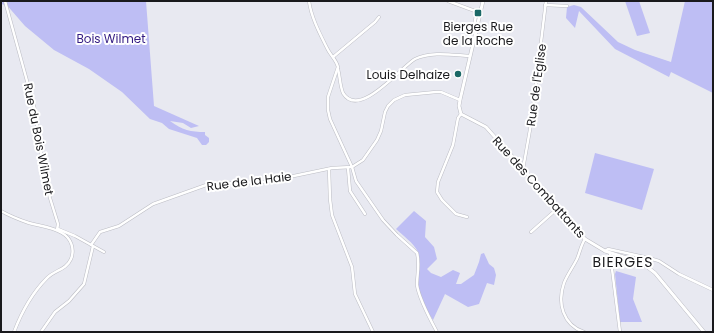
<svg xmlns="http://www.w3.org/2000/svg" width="714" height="333" viewBox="0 0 714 333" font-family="Poppins,sans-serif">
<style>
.green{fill:#bebef4}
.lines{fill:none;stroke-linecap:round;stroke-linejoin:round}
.minor-casing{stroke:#bcbdc4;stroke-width:3.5}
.tertiary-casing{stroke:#bcbdc4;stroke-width:4}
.minor{stroke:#fff;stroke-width:2.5}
.tertiary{stroke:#fff;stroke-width:3}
.poi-dot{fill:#1b6866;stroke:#fff;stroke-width:1.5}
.labels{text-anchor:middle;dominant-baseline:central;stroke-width:4;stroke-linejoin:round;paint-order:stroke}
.poi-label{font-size:12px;fill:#19191c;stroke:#fff}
.park-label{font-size:12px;fill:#331b82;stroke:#fff}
.street-label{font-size:12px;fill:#19191c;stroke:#fff}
.quarter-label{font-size:14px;letter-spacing:1px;fill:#19191c;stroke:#fff}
</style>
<rect width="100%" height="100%" fill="#e8e9f1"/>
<!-- green -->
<g class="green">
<path d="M1,1H146L154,106L199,126L191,128L183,123L170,121C182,130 191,132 205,132V135L209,138V142L206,145H202L197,138L169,129L162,123L150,119L122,92L89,69L54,50L25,26L5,3V5L1,4Z"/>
<polygon points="625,1 639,1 650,33 637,36"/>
<polygon points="685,1 713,1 713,93 671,72 669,77 615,49 579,11 575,28 566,18 567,7 574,5 581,7 618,42 635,50 671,62"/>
<polygon points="595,153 654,169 642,210 585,193"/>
<path d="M414,211L426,221L425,237L434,247L437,259L427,269L431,273L441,277L453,270L460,273L456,284H461L474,275L479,262L481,254L484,253L489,264L494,268L496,275L494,285L487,283L479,304L468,307L445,294L433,320C424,306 418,293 417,277C417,269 420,258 418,252C414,243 402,235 396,229Z"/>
<polygon points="616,271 636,277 633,299 642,322 620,322 615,274"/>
</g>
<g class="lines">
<defs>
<g id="minor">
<polyline points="5,1 35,110 43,168 50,198 58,224 57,230"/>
<path d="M309,1C311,17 320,34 327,48C330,55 336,59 338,67L328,97V110L330,119L352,167L356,181L383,220L397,235L417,253C420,263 417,275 417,285C419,299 430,319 437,332"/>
<polyline points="448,1 475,11 476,15 474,27 476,29"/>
<polyline points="545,5 567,6"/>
<polyline points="333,57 375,22 379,17"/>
<path d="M338,69C340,77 340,86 343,93C359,120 401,67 415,59C431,51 453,55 470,56"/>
<polyline points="461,114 458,118 453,145 438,182 437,192 442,200 456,214 467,217"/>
<polyline points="348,168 350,191 365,214"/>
<polyline points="329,169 330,199 332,215 352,267 355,294 373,332"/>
<polyline points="523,169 531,124 546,1"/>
<path d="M1,211C10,216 20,220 29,223C40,226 52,227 62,233C71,238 75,249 71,259C66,270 55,270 47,278C32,293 22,311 14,332"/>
<polyline points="58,229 75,236 104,252"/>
<polyline points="531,232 558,208"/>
<polyline points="91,245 100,232 119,226 153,204 209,184 265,182 332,168 352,167 363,160 377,140 381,131 385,112 388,106 394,100 405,95 436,92 441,92 460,100"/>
<polyline points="605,251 608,249 649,258"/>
<polyline points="610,253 620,332"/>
<polyline points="646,266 649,258 659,261 679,274 713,290"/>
<polyline points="41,332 55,312 69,301 84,284 93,246"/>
<path d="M584,332C563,325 557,303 564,283C567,275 573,267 577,259C580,252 581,245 585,239"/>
</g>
<polyline id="tertiary" points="483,1 460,100 459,106 461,114 486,127 585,239 605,251 633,260 646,266 655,273 704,332"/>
</defs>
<!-- minor casing -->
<use href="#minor" class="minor-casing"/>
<!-- tertiary casing -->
<use href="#tertiary" class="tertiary-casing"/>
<!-- minor -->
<use href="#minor" class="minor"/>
<!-- tertiary -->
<use href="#tertiary" class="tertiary"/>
</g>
<!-- markers -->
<g class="poi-dot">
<rect x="474" y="9" width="8" height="8" rx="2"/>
<circle cx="458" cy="74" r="4"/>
</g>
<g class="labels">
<!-- poi labels -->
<g class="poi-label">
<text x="478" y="26">Bierges Rue<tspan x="478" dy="14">de la Roche</tspan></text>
<text x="450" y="74" text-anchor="end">Louis Delhaize</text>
</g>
<!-- park labels -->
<g class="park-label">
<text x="111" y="38">Bois Wilmet</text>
</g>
<!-- street labels -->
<g class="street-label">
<text transform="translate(536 85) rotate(-82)">Rue de l'Eglise</text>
<text transform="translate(39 139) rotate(79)">Rue du Bois Wilmet</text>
<text transform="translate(249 181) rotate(-7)">Rue de la Haie</text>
<text transform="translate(539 187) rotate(48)">Rue des Combattants</text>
</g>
<!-- quarter labels -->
<g class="quarter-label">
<text x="623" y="262">BIERGES</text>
</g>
</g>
<!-- border -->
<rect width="714" height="333" fill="none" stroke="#19191c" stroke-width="4"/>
</svg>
